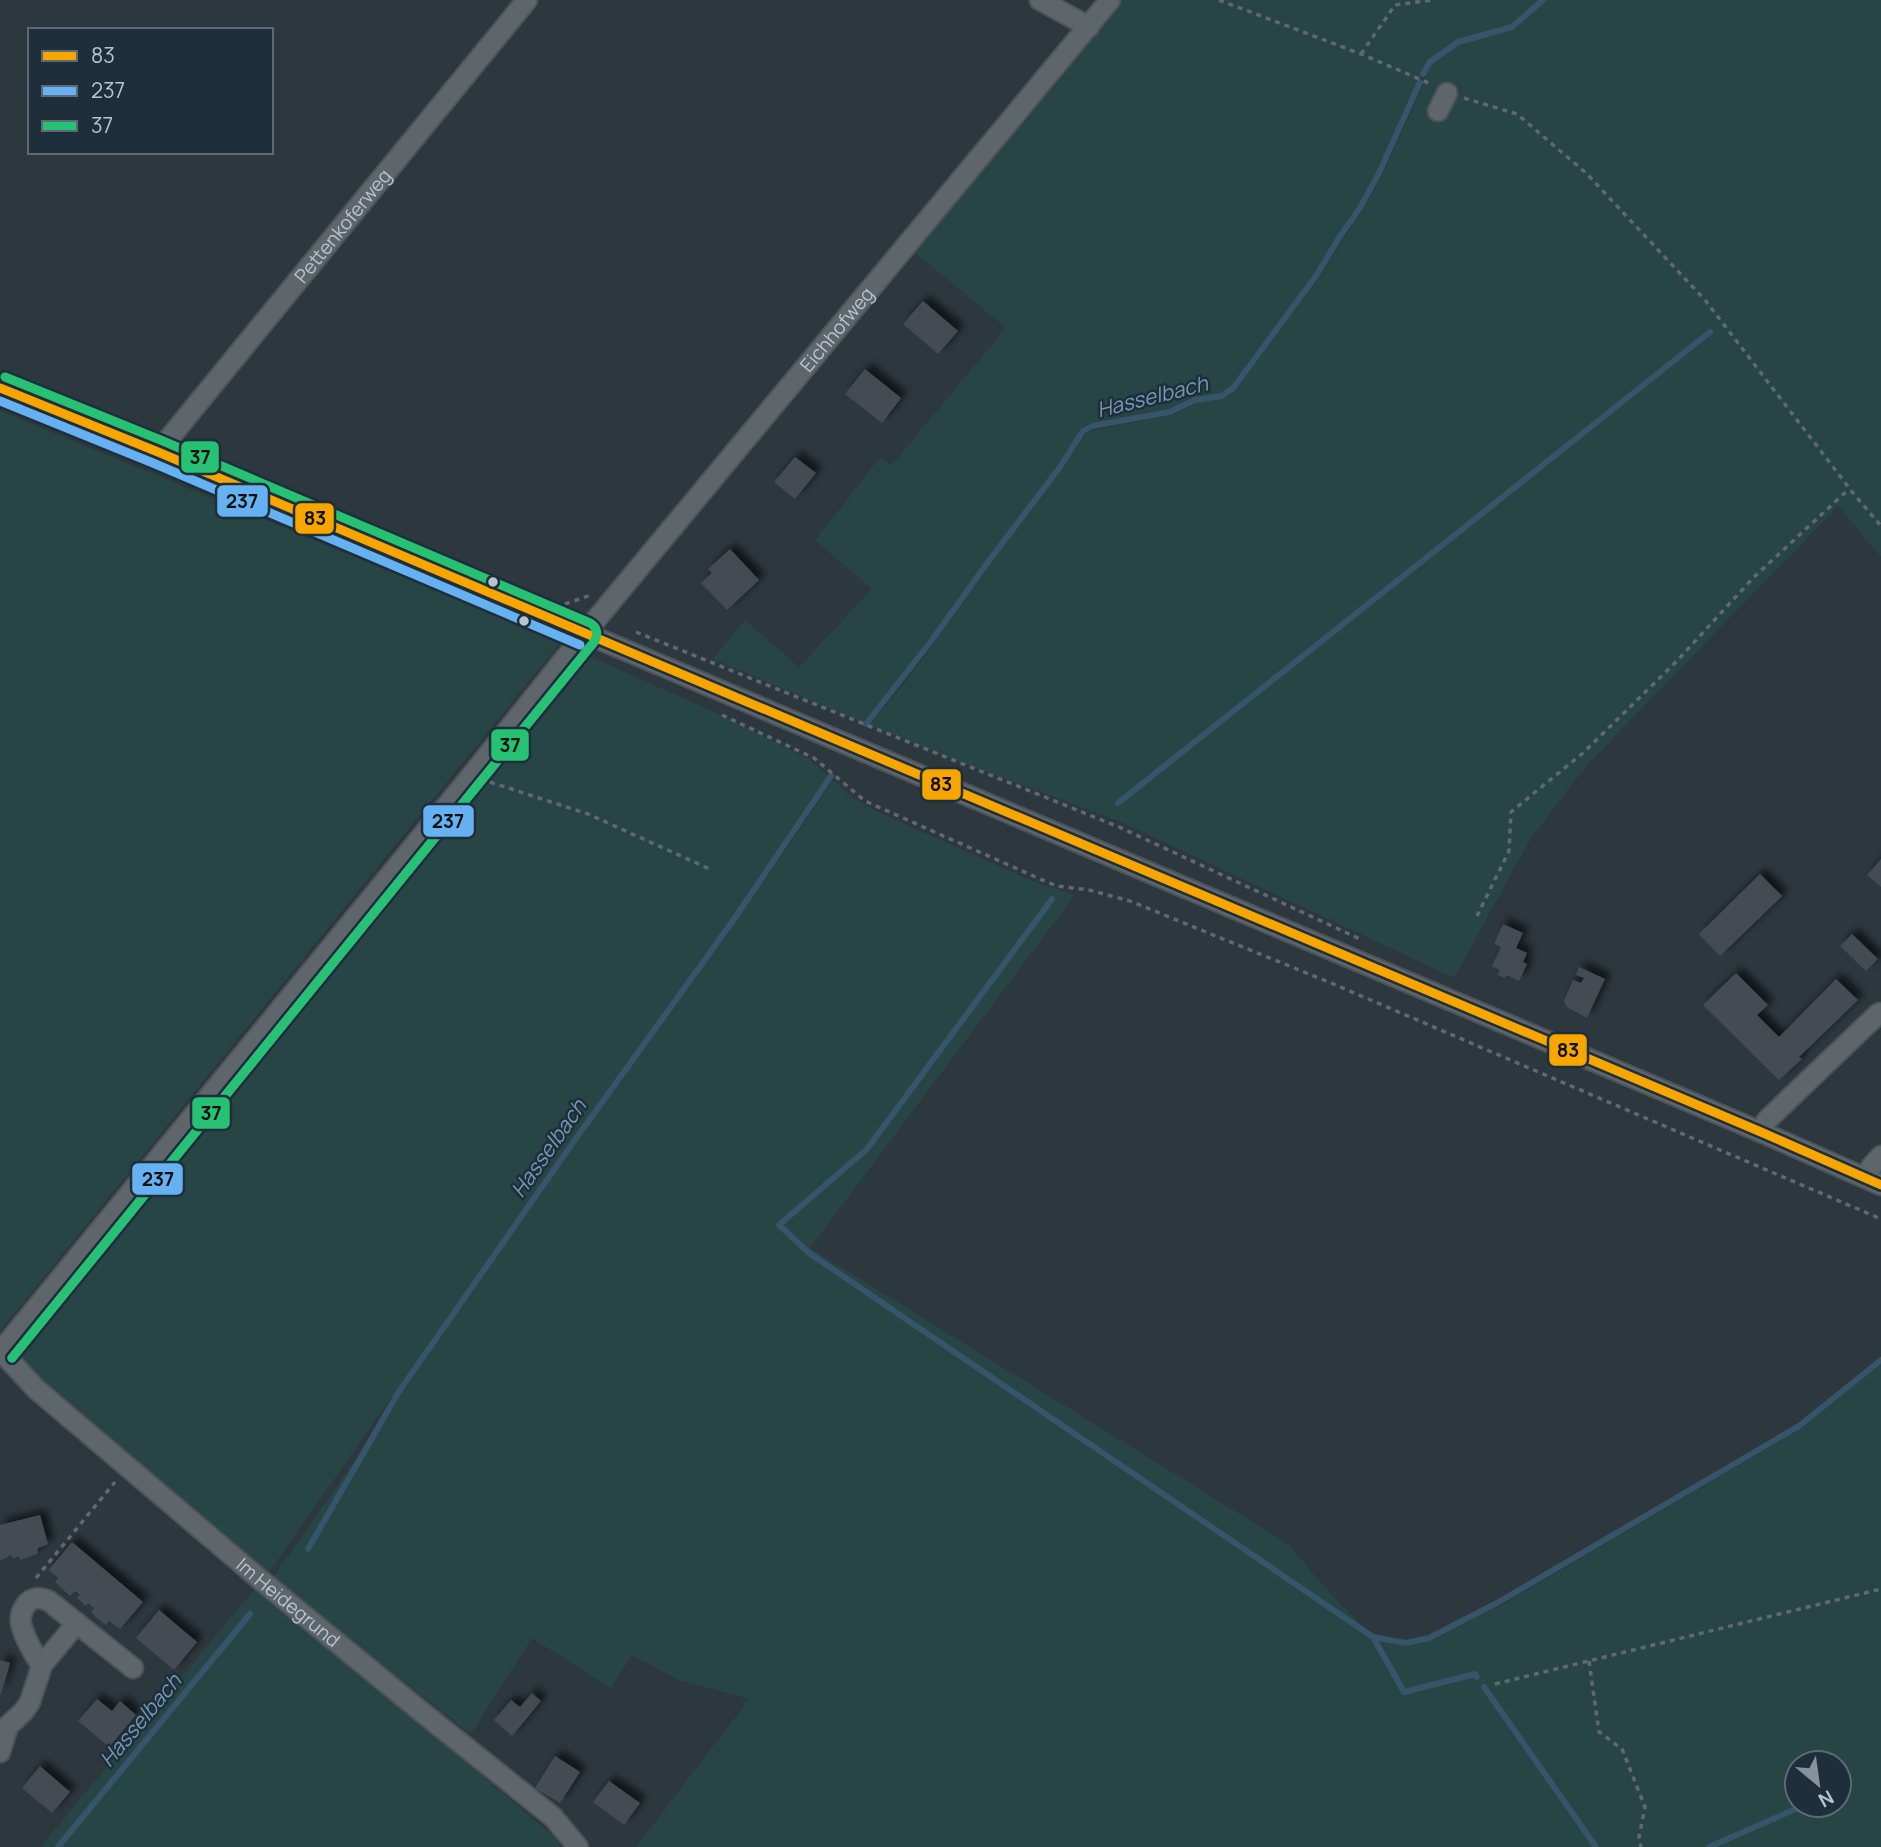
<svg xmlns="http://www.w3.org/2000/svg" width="1881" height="1847" viewBox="0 0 1881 1847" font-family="Manrope,sans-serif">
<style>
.green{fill:#284545;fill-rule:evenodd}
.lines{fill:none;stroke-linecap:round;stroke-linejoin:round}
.stream{stroke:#36546a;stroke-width:6}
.building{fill:#444c53;filter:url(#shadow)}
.minor-casing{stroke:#4c5359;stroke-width:23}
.path{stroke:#61696e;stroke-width:3.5;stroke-dasharray:5 5;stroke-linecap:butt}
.minor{stroke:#5e656b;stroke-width:19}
.bus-1-casing{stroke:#1e2e3b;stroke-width:14}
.bus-2-casing{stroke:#1e2e3b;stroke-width:14}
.bus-3-casing{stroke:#1e2e3b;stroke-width:14}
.bus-1{stroke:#f7a600;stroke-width:9}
.bus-2{stroke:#66b1f2;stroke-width:9}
.bus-3{stroke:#26c172;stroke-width:9}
.bus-dot{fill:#b8c4cf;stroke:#1e2e3b;stroke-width:2.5}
.labels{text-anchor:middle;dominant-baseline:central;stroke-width:5;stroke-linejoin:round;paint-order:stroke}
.street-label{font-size:19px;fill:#b8c4cf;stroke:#1e2e3b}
.water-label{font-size:21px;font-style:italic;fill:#7599b4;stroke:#1e2e3b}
.line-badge{stroke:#1e2e3b;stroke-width:2.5}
.pale-badge-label{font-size:19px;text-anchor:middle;font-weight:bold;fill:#111}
</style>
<defs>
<filter id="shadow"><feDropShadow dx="6" dy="-6" stdDeviation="3.5" flood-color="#0009"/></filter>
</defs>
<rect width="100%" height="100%" fill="#2d373e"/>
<!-- green -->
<g class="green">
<path d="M1120,0H1881V557L1838,506L1588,764L1531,838L1454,978L1121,822L950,758L869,725C914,676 950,620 989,566C1022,520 1057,477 1088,431L1173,415L1199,402L1225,398L1236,389L1319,278L1342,241L1363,210L1383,174L1426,78L1421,77L1378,172L1359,207L1338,237L1316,275L1233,385L1221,395L1195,398L1170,410L1091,423L1084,426L1058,467L986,561L930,639L864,723L713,659L745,620L799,667L872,589L815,540L880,457L891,466L1006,328L913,251Z"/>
<polygon points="0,411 561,642 0,1331"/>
<polygon points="585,654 721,715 809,759 828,775 729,922 569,1144 267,1575 23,1365 18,1351"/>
<path d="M833,780L853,798L878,812L1032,881L1075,895L810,1248L1288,1544L1328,1591L1373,1637L1405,1646L1430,1641L1500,1606L1800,1429L1881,1363V1847H636L749,1699L678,1680L632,1655L611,1688L532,1638L471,1734L272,1579L574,1146L789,845ZM1797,1763H1839V1805H1797Z"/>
<polygon points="257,1586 555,1837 561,1847 40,1847"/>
</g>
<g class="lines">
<!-- stream -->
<g class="stream">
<polyline points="1423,74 1430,62 1458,42 1512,27 1543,0"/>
<polyline points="866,724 932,640 988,562 1060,467 1083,431 1092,426 1170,412 1195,400 1222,396 1234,387 1316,276 1339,238 1360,208 1379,173 1420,82"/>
<polyline points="1118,803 1710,332"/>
<polyline points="1052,899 867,1149 779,1225 809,1253 1373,1637 1406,1643 1429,1638 1497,1603 1799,1426 1881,1360"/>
<polyline points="308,1549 398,1393 572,1144 732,922 831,776"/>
<polyline points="1373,1637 1404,1692 1475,1674 1477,1677"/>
<polyline points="1484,1687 1596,1847"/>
<polyline points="58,1847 250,1614"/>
<polyline points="1709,1847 1805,1805"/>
</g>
</g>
<!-- building -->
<g class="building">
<polygon points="923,301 958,331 938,354 903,324"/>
<polygon points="865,369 901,398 882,423 845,394"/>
<polygon points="795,457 816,473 795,499 774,482"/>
<polygon points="730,549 759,580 727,610 701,583 712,573 708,569"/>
<polygon points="1881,859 1881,887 1867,875"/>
<polygon points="1760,874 1782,896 1720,956 1699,934"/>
<polygon points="1503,924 1523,933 1516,948 1527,953 1523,962 1527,964 1519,981 1507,975 1505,978 1498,975 1500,970 1492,966 1501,947 1494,944"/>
<polygon points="1852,934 1878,959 1866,971 1840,946"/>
<polygon points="1579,967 1605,979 1587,1018 1567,1007 1564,1001 1573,980 1581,983 1584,978 1576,975"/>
<polygon points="1736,973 1768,1005 1757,1015 1779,1037 1836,979 1858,1000 1799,1057 1802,1059 1779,1080 1703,1005"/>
<polygon points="40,1515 48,1544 38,1548 37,1554 20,1560 19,1556 13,1559 11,1555 0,1561 0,1525"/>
<polygon points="72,1542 143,1602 120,1629 109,1621 106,1625 98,1619 91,1612 94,1608 88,1603 86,1606 77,1598 80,1594 75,1591 70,1596 55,1582 58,1578 49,1570"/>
<polygon points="159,1610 197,1642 174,1670 136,1638"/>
<polygon points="0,1660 10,1663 1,1694 0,1694"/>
<polygon points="532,1693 541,1701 512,1736 494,1720 511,1700 520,1707"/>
<polygon points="97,1699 112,1711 120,1701 136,1715 109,1747 78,1721"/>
<polygon points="555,1756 580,1772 560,1803 535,1788"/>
<polygon points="40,1766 70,1792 52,1813 22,1788"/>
<polygon points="609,1781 640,1803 624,1825 593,1802"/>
</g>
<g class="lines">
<defs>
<g id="minor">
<polyline points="1040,0 1089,27"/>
<polyline points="1438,111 1447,93"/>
<polyline points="0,388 158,452 1761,1132 1881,1185"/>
<path id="s1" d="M158,452L527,0"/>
<polyline points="1761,1132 1767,1120 1878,1014 1881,1013"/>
<polyline points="1866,1178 1871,1167 1881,1156"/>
<path id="s2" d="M1,1351L36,1389L262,1581L423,1713L553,1817L578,1847"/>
<path id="s3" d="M0,1354L1,1351L471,776L599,616L1110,0"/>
<path d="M42,1665C34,1656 24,1636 21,1624C19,1613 26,1599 38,1598C40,1598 47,1600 49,1601L133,1668"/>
<polyline points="0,1752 8,1726 24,1711 30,1702 42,1665 77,1623"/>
</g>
</defs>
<!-- minor casing -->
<use href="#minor" class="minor-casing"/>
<!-- path -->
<g class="path">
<polyline points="1219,0 1361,54 1431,84"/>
<polyline points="1361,54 1395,5 1432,0"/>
<polyline points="1464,98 1517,114 1586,173 1705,300 1853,493 1881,526"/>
<polyline points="565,604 591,595"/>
<polyline points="636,632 1119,827 1360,939"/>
<polyline points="722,715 814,758 865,801 1040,879 1057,886 1089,890 1130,901 1331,983 1881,1219"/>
<polyline points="490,782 588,814 712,870"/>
<polyline points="1477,916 1509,851 1511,812 1583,753 1675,663 1753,578 1849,489"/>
<polyline points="36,1578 115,1482"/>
<polyline points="1589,1661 1599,1732 1622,1749 1645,1807 1639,1837 1641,1847"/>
<polyline points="1495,1684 1881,1589"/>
</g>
<!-- minor -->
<use href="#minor" class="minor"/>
<defs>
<polyline id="bus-1" points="0,388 158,452 1761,1132 1881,1185"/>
<g id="bus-2">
<polyline points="0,401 153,463 580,645"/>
<polyline points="12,1358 594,642"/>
</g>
<path id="bus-3" d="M5,377L163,441L590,623C597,627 599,634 594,642L12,1358"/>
</defs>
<!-- bus-1 casing -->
<use href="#bus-1" class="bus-1-casing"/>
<!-- bus-2 casing -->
<use href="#bus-2" class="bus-2-casing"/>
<!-- bus-3 casing -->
<use href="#bus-3" class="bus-3-casing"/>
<!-- bus-1 -->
<use href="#bus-1" class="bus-1"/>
<!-- bus-2 -->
<use href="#bus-2" class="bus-2"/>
<!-- bus-3 -->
<use href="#bus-3" class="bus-3"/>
</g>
<!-- markers -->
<g class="bus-dot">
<circle cx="493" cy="582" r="6"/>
<circle cx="524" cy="621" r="6"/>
</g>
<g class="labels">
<!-- street labels -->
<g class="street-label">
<text stroke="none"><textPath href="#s1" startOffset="292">Pettenkoferweg</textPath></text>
<text stroke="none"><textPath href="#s3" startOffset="1323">Eichhofweg</textPath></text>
<text stroke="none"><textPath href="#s2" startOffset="382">Im Heidegrund</textPath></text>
</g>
<!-- water labels -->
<g class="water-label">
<text transform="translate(1152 396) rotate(-14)">Hasselbach</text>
<text transform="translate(548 1148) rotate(-55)">Hasselbach</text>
<text transform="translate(140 1720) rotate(-50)">Hasselbach</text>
</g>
</g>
<g class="line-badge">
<rect x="180" y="440" width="40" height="34" rx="7" fill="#26c172"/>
<rect x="216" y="484" width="53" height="34" rx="7" fill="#66b1f2"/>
<rect x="294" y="502" width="41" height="33" rx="7" fill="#f7a600"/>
<rect x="490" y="728" width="40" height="34" rx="7" fill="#26c172"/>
<rect x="921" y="768" width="41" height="33" rx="7" fill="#f7a600"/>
<rect x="422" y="804" width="53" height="34" rx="7" fill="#66b1f2"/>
<rect x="1548" y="1033" width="40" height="34" rx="7" fill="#f7a600"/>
<rect x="191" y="1096" width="40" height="34" rx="7" fill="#26c172"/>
<rect x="131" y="1162" width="53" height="34" rx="7" fill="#66b1f2"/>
</g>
<g class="pale-badge-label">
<text x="200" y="464">37</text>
<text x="242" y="508">237</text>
<text x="315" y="525">83</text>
<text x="510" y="752">37</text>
<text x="941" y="791">83</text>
<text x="448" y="828">237</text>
<text x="1568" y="1057">83</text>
<text x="211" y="1120">37</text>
<text x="158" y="1186">237</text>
</g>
<!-- legend -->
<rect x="28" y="28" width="245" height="126" fill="#1e2e3b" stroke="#5c6a76" stroke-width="2"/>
<rect x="42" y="51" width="35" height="10" fill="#f7a600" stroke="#5c6a76" stroke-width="2"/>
<text x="91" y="63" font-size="21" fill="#b8c4cf">83</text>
<rect x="42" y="86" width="35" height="10" fill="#66b1f2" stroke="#5c6a76" stroke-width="2"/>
<text x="91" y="98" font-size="21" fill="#b8c4cf">237</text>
<rect x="42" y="121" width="35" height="10" fill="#26c172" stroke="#5c6a76" stroke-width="2"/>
<text x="91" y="133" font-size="21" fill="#b8c4cf">37</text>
<!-- north arrow -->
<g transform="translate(1818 1784) rotate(151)"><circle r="33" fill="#1e2e3b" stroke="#5c6a76" stroke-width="2"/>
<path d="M0-5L12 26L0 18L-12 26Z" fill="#87939c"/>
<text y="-10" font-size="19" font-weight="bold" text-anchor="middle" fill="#b8c4cf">N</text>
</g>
</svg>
